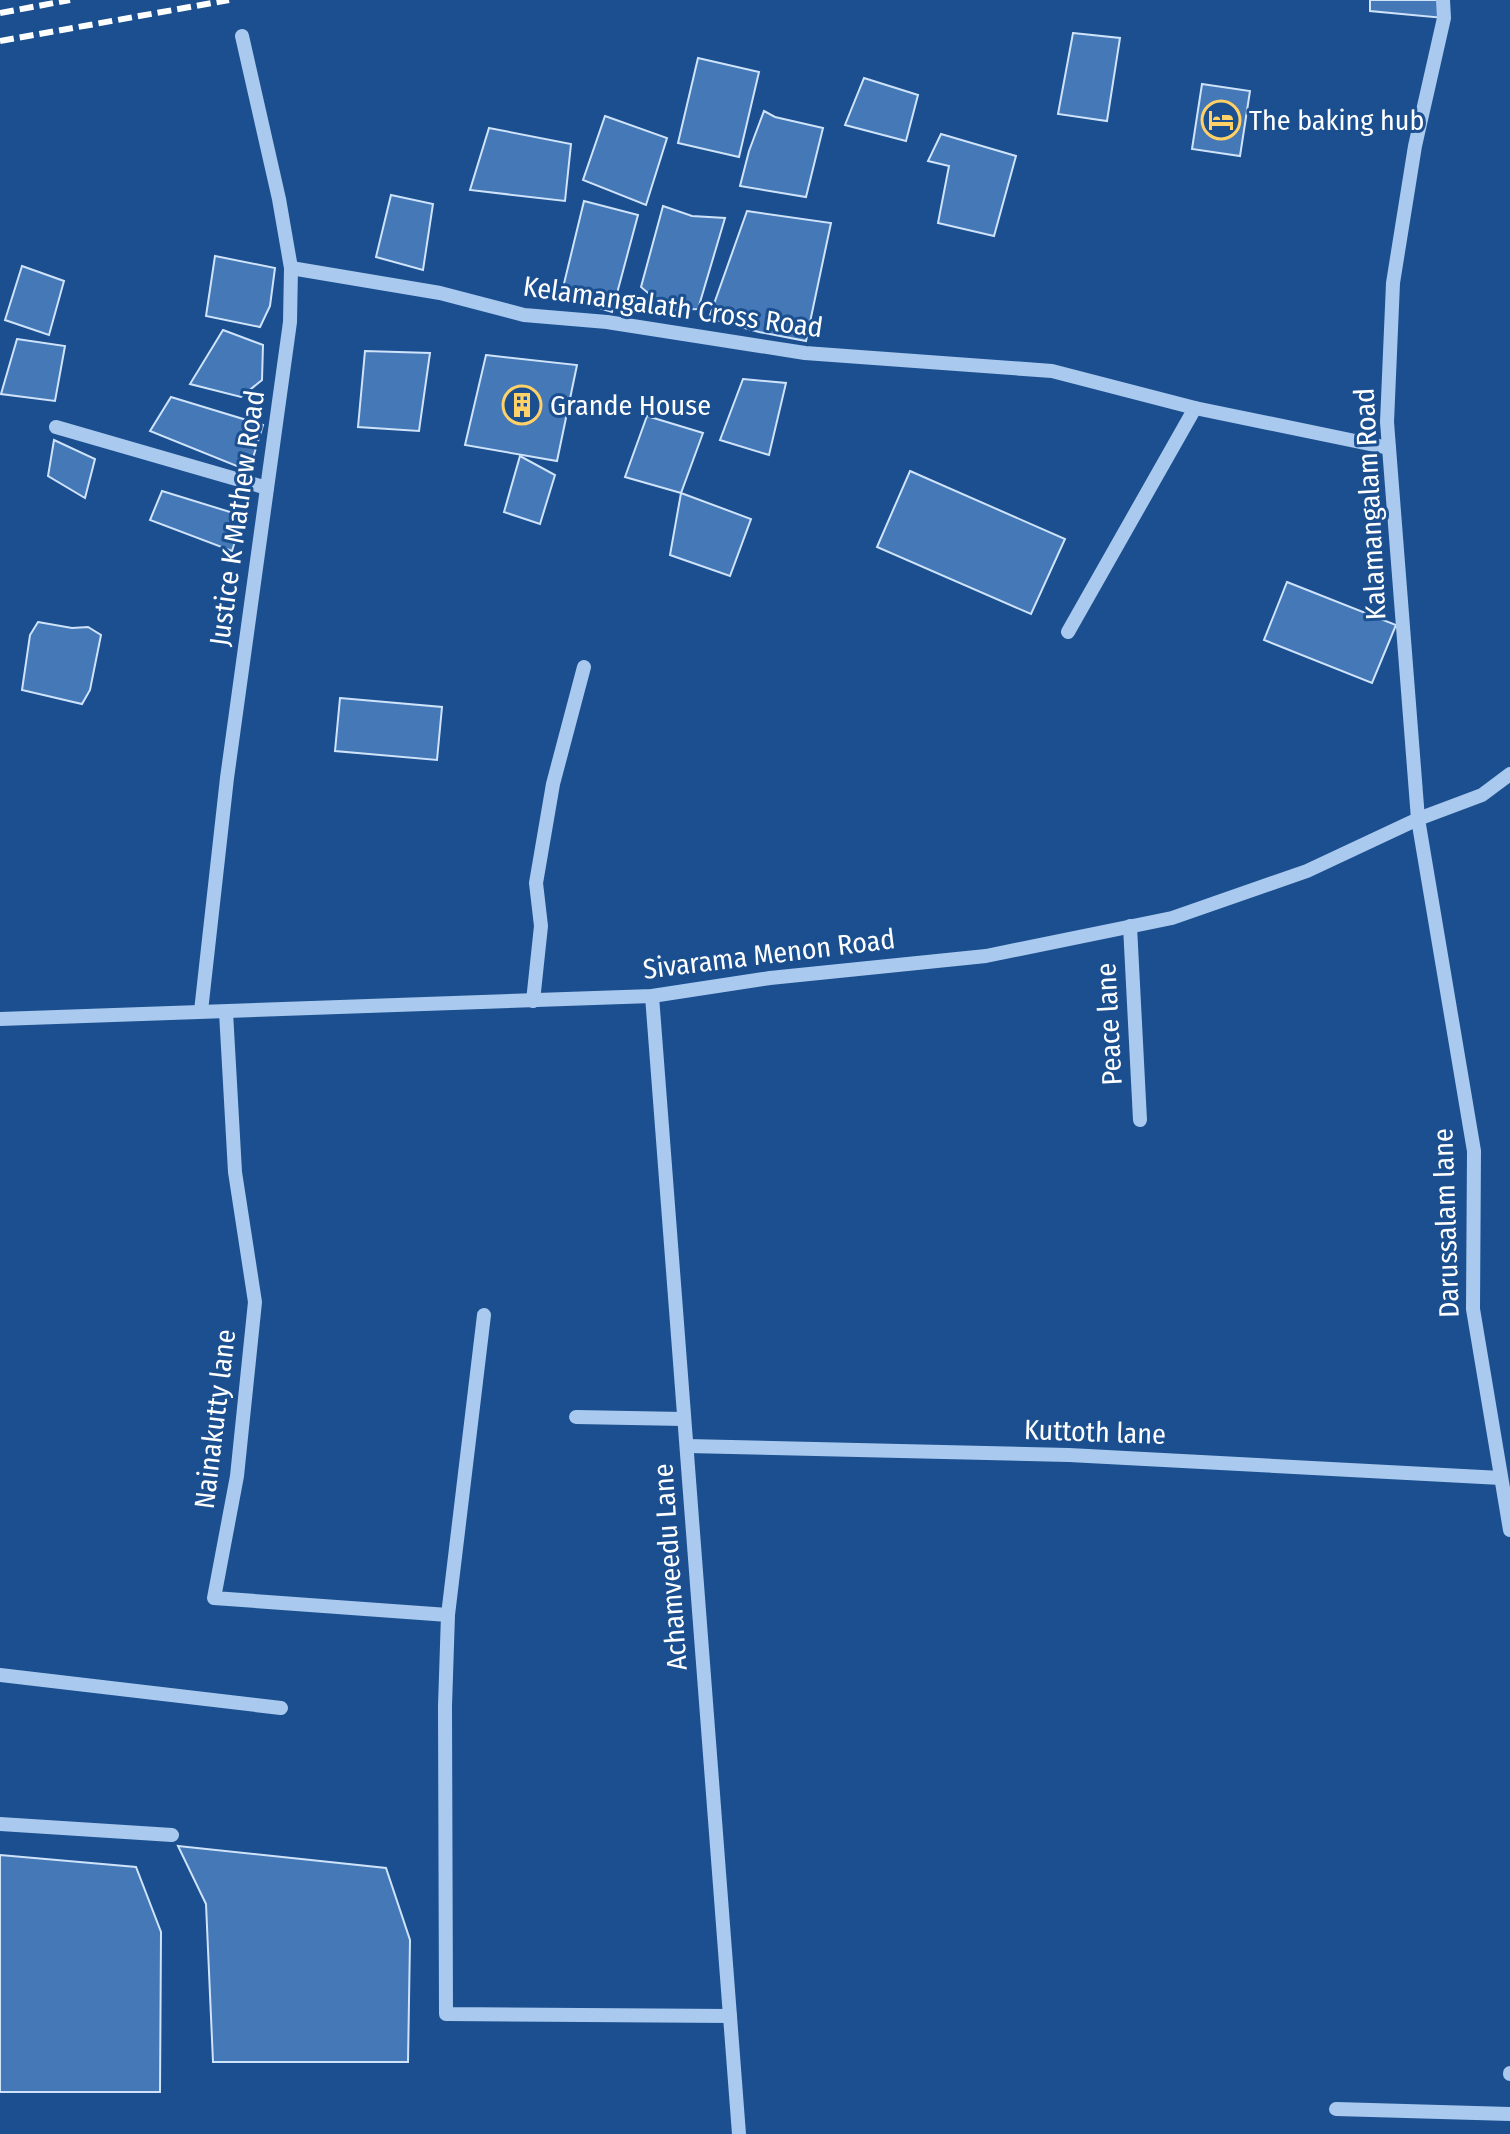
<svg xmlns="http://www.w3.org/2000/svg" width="1510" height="2134" viewBox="0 0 1510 2134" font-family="'Fira Sans Condensed',sans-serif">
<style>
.building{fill:#4478b7;stroke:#cfe3fa;stroke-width:2}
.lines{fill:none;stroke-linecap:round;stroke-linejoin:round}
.minor{stroke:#a9c9ee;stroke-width:14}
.rail{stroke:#fff;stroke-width:6;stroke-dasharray:14 6;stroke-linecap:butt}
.labels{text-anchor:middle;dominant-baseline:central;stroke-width:6;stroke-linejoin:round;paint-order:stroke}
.poi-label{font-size:28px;fill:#fff;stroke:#1b4f8f;text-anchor:start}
.street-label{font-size:28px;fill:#fff;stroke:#1b4f8f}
</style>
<rect width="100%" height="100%" fill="#1b4f8f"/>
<!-- building -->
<g class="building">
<polygon points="1370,0 1444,0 1444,18 1370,11"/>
<polygon points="1073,33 1120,38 1107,121 1058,114"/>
<polygon points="698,58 759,72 739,157 678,143"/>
<polygon points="864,78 918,95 906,141 845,125"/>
<polygon points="1202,84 1250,91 1240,156 1192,149"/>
<polygon points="764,111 775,117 823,128 806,197 740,186 749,151"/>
<polygon points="605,116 667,138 646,205 583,180"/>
<polygon points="489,128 571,144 565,201 470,190"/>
<polygon points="941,134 1016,156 994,236 938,223 949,166 928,161"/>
<polygon points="391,195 433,204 423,270 376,257"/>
<polygon points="584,201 638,215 612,312 561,296"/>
<polygon points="663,206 692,216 725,218 698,309 668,310 641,287"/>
<polygon points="747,211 831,223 806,341 759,332 709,318"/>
<polygon points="215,256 275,268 270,306 260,327 206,316"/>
<polygon points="22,266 64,281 49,335 5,320"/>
<polygon points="223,330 263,345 262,380 241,397 190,384"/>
<polygon points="17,339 65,346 55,401 1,394"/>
<polygon points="365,351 430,353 419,431 358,427"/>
<polygon points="486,355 577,365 557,461 465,445"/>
<polygon points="743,379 786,383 769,455 720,440"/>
<polygon points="171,397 263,425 249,471 150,431"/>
<polygon points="647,416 703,433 681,493 625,477"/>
<polygon points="54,440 95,459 85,498 48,476"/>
<polygon points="520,456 555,475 540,524 504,512"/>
<polygon points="910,471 1065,539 1031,614 877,547"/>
<polygon points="162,491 243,516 232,551 150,520"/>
<polygon points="681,493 751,519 730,576 670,555"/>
<polygon points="1287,582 1396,625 1372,683 1264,640"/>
<polygon points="38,622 72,628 88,627 101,635 90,690 82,704 22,690 30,635"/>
<polygon points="340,698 442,707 437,760 335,751"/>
<polygon points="178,1846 386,1868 410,1940 408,2062 213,2062 206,1904"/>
<polygon points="0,1855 136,1867 161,1932 160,2092 0,2092"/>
</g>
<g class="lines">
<!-- minor -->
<g class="minor">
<polyline points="1443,0 1444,18 1415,146 1393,283 1387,422 1418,819 1474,1151 1473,1309 1510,1530"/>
<polyline points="291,268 440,293 524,315 607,322 805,353 1052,371 1195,408 1389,448"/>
<polyline points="56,427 267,488"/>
<polyline points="1068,632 1195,408"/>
<polyline points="1130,926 1140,1120"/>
<polyline points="652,996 739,2134"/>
<polyline points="533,1001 541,926 536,883 553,784 584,667"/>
<polyline points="201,1011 227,778 290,322 291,268 279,199 242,36"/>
<polyline points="226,1012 235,1172 255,1302 237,1476 214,1598 448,1615"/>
<polyline points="0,1019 652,996 770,978 986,956 1172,918 1307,871 1418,819 1482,795 1510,774"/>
<polyline points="484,1315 448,1615 445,1706 446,2014 730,2016"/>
<polyline points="576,1417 684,1419"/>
<polyline points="687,1446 1069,1455 1501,1478"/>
<polyline points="0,1675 281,1708"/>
<polyline points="0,1824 172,1835"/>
<polyline points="1510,2073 1510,2074"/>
<polyline points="1336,2109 1510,2114"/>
</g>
<!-- rail -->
<g class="rail">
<polyline points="0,13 70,0"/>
<polyline points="0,41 229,0"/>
</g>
</g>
<!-- icons -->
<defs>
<symbol id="hotel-ring" viewBox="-11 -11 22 22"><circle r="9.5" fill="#1b4f8f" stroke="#ffd166" stroke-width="1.5"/><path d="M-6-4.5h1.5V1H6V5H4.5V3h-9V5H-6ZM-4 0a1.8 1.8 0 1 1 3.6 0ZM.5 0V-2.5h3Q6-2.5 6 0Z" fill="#ffd166"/></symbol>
<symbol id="building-ring" viewBox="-11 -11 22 22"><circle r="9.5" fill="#1b4f8f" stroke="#ffd166" stroke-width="1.5"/><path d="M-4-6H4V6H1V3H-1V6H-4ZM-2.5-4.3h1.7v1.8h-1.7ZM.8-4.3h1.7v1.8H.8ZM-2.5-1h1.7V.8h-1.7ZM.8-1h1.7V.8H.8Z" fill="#ffd166"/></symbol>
</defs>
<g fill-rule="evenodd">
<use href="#hotel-ring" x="1199" y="98" width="44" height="44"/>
<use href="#building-ring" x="500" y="383" width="44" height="44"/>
</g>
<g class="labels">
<!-- poi labels -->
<g class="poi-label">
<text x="1249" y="120">The baking hub</text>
<text x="550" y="405">Grande House</text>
</g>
<!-- street labels -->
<g class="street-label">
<text transform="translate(673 307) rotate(8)">Kelamangalath Cross Road</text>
<text transform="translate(1370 504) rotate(-93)">Kalamangalam Road</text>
<text transform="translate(237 518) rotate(-82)">Justice K Mathew Road</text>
<text transform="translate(769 954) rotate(-7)">Sivarama Menon Road</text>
<text transform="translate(1109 1024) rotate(-93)">Peace lane</text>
<text transform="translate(1446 1223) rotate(-92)">Darussalam lane</text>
<text transform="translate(215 1419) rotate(-83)">Nainakutty lane</text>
<text transform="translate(1095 1432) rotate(2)">Kuttoth lane</text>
<text transform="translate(670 1567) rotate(-94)">Achamveedu Lane</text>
</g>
</g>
</svg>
